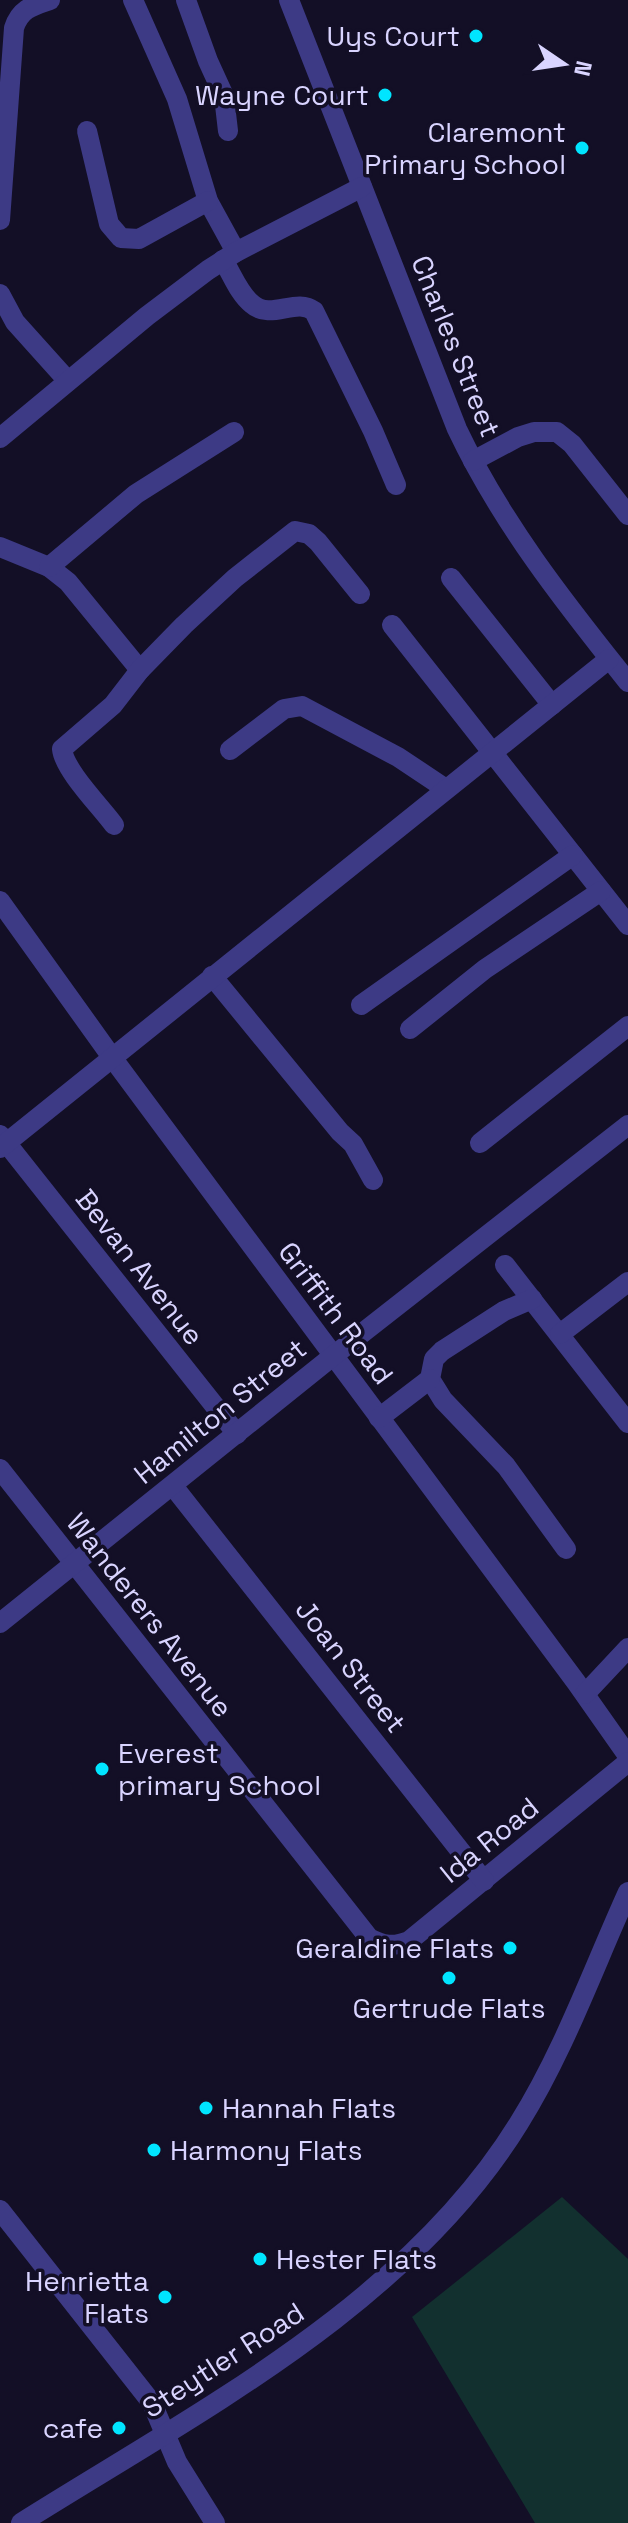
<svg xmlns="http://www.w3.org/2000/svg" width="628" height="2523" viewBox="0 0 628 2523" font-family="'Space Grotesk',sans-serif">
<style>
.green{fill:#12302f}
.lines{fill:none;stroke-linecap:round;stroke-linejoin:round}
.minor{stroke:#3d3a85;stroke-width:20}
.poi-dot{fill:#00e5ff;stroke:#130f26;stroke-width:3}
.labels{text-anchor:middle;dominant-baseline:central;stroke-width:7;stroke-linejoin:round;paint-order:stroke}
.poi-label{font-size:28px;fill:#d9d4ff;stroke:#130f26;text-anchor:end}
.street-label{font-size:28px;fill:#d9d4ff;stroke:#130f26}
</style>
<rect width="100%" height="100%" fill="#130f26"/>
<!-- green -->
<polygon class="green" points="562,2197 628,2259 628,2523 535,2523 412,2317"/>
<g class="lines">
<!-- minor -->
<g class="minor">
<polyline points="133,0 177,99 208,201 236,252"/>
<polyline points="186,0 208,61 224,96 228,131"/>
<path d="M289,0L457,429C501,522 564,602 628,682"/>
<polyline points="87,131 109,224 121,238 139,239 208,201"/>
<path d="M0,220L14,28C20,9 32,6 50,0"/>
<path d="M223,260C232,274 239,294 252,304C271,321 296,297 314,311L373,431L396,485"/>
<polyline points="0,294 15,322 68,381"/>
<polyline points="0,438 147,316 208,270 236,252 362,187"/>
<polyline points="473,461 518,437 534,432 557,432 572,444 628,515"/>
<polyline points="0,547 49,567 68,582 140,670"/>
<polyline points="49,567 136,494 234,432"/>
<polyline points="451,578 552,705"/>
<polyline points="392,625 628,925"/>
<polyline points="230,750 284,709 302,706 398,757 446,789"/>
<path d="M114,825C101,807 64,770 62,749L113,705L140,670L184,625L235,578L295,531L309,534L318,542L360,594"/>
<polyline points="0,901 111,1056 576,1682 628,1756"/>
<polyline points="212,976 340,1132 353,1144 373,1180"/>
<polyline points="361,1005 573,855"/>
<polyline points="410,1029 485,969 601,891"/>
<polyline points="0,1135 237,1434"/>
<polyline points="480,1143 628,1026"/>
<polyline points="0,1148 609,659"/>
<polyline points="505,1265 628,1423"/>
<polyline points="532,1299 504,1311 442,1351 434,1359 430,1379 443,1400 506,1466 566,1549"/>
<polyline points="560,1334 628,1282"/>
<polyline points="379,1418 430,1379"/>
<path d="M0,1469L369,1938C383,1946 394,1947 409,1941L628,1762"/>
<polyline points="173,1486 484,1881"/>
<polyline points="0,1623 333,1356 628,1125"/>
<polyline points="585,1694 628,1648"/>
<polyline points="0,2210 152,2403 177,2462 215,2523"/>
<path d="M21,2523C197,2412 407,2305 519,2123C564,2051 593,1969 628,1892"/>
</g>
</g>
<!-- markers -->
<g class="poi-dot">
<circle cx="476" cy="36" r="8"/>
<circle cx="385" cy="95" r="8"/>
<circle cx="582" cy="148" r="8"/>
<circle cx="102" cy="1769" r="8"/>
<circle cx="510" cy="1948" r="8"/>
<circle cx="449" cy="1978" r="8"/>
<circle cx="206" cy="2108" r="8"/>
<circle cx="154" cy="2150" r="8"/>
<circle cx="260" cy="2259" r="8"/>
<circle cx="165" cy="2297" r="8"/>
<circle cx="119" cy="2428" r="8"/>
</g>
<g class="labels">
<!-- poi labels -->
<g class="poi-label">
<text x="460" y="36">Uys Court</text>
<text x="369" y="95">Wayne Court</text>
<text x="566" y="132">Claremont<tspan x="566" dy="32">Primary School</tspan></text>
<text x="118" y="1753" text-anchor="start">Everest<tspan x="118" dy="32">primary School</tspan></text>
<text x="494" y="1948">Geraldine Flats</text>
<text x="449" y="2008" text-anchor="middle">Gertrude Flats</text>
<text x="222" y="2108" text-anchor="start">Hannah Flats</text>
<text x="170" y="2150" text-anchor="start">Harmony Flats</text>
<text x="276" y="2259" text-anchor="start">Hester Flats</text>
<text x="149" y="2281">Henrietta<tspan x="149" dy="32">Flats</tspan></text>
<text x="103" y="2428">cafe</text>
</g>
<!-- street labels -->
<g class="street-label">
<text transform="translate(456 346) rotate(68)">Charles Street</text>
<text transform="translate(140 1267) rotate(52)">Bevan Avenue</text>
<text transform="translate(336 1313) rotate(53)">Griffith Road</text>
<text transform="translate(220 1411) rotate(-39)">Hamilton Street</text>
<text transform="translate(150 1615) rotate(52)">Wanderers Avenue</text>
<text transform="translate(351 1666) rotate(52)">Joan Street</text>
<text transform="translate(489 1840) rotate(-39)">Ida Road</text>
<text transform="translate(223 2360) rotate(-33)">Steytler Road</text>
</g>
</g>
<!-- north arrow -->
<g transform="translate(564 64) rotate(103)" stroke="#130f26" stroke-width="6" paint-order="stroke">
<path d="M0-6L14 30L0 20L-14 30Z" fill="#d9d4ff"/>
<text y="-12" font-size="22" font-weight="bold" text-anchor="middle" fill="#d9d4ff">N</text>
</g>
</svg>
